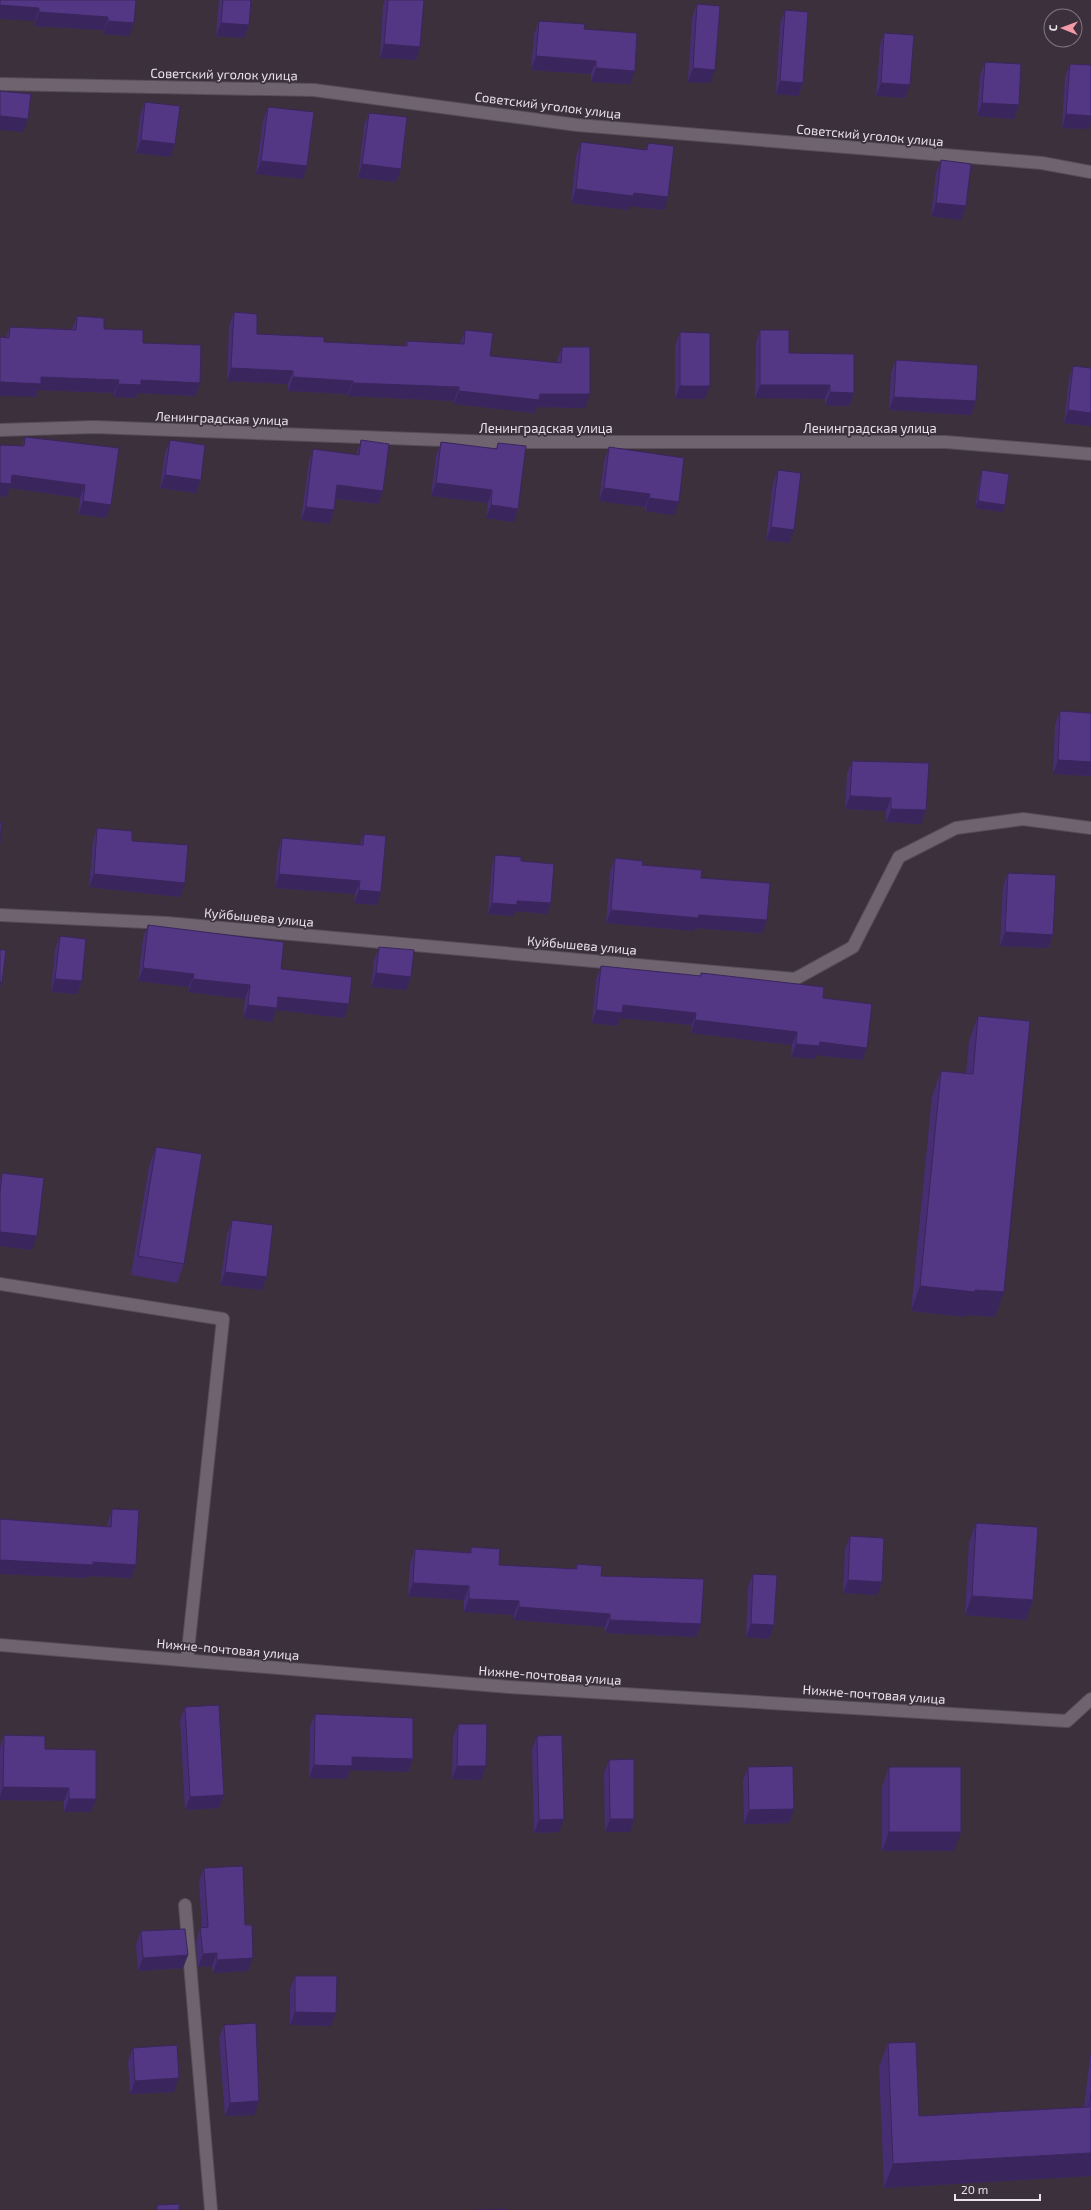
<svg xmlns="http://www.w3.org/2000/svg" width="1091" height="2210" viewBox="0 0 1091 2210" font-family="'Exo 2',sans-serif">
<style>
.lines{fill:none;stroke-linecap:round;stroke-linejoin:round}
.service-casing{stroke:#564d56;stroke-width:14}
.minor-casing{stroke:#564d56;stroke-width:14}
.tertiary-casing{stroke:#564d56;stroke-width:14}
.service{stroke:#6f636f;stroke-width:12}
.minor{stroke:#6f636f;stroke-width:12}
.tertiary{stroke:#6f636f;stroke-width:12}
.wall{fill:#472e72}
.shaded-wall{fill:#3a265c}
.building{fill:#533684;stroke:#3a265c}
.labels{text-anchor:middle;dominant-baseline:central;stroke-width:3.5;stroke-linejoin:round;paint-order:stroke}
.street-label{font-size:13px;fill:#e9e2e9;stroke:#3b303b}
</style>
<rect width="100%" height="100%" fill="#3b303b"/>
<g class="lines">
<defs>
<polyline id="service" points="0,1284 223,1319 187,1660"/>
<g id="minor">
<polyline points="0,84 314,90 577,125 1042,163 1091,172"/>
<polyline points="0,430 94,427 496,442 946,442 1091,454"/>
<polyline points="0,915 167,923 795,979 853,947 899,857 956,828 1023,819 1091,828"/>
<polyline points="185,1905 211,2210"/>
</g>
<polyline id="tertiary" points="0,1645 509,1687 1067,1721 1091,1699"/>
</defs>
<!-- service casing -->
<use href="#service" class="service-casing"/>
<!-- minor casing -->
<use href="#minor" class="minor-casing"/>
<!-- tertiary casing -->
<use href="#tertiary" class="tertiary-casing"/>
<!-- service -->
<use href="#service" class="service"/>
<!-- minor -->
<use href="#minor" class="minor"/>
<!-- tertiary -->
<use href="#tertiary" class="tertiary"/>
</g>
<!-- wall -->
<g class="wall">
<polygon points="0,0 136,0 129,36 103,34 104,30 34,26 35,21"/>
<polygon points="219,0 251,0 249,25 244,38 216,36"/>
<polygon points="385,0 424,0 416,60 380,58 383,5"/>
<polygon points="697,4 710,83 688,82 692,17"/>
<polygon points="785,10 803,83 798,96 776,94 780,24"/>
<polygon points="539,21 584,29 635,71 630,84 591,82 591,74 531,70 534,34"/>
<polygon points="884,33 905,98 876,96 880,46"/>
<polygon points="985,62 1019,105 1014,119 977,116 980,75"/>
<polygon points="1070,64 1089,129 1062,128 1065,77"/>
<polygon points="145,102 175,144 170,157 136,153 140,115"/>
<polygon points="268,107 307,166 303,179 256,174 263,120"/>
<polygon points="369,113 396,182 358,178 364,126"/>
<polygon points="581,142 645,150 648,143 664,210 630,206 629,210 571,203 576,156"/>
<polygon points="941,160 966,206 961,220 931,216 936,173"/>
<polygon points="234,312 257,334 324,342 405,346 407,341 460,344 465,330 490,356 557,363 557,360 562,347 585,408 537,407 534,413 454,404 454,401 348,396 348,394 288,391 288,384 227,381 229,326"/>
<polygon points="77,316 104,329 143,343 200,383 195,396 138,393 136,398 114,397 114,393 38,390 36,397 6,337 10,327 72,329"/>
<polygon points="760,330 789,353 854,393 849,406 825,406 825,399 755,398 756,343"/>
<polygon points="680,332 705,399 675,399 675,346"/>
<polygon points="896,360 976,401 971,415 889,410 891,373"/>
<polygon points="1073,366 1091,368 1091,426 1064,423 1069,379"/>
<polygon points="25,437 119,448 106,518 78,514 80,498 10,488 7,497 0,496 0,445 22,446"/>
<polygon points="170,440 201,480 196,493 160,488 165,453"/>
<polygon points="361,440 378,504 335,499 334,510 329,524 301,520 309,462 313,449 356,455"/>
<polygon points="441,442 496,449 498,443 514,522 486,518 488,503 431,496 436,456"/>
<polygon points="609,447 674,515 645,511 645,507 599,501 604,461"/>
<polygon points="778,470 789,543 766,540 773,483"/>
<polygon points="982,470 1005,505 1003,512 975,508 980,477"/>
<polygon points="1060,711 1091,713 1091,776 1053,774 1055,725"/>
<polygon points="852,761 921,824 886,822 886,811 845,809 847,774"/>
<polygon points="97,828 132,841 180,897 89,887 93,842"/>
<polygon points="364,834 377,905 354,903 355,894 275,888 278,851 282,838 360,844"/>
<polygon points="495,855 521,861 551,903 547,914 515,911 513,916 488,914 492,865"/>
<polygon points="615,858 701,878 767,920 762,933 695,928 694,931 606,923 610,872"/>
<polygon points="1008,873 1053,935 1048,948 1000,946 1003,886"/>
<polygon points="148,925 281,969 349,1004 344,1018 276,1010 272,1022 243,1018 245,999 188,992 189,987 138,981 143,938"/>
<polygon points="60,936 82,981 77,994 51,992 55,949"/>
<polygon points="379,947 411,977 406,990 371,987 374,960"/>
<polygon points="601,966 700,976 701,973 823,998 862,1060 816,1055 815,1059 791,1057 792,1045 691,1033 692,1025 620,1018 617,1026 592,1023 596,979"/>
<polygon points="978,1016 995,1317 966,1315 966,1317 911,1311 932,1096 941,1071 966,1073 969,1041"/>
<polygon points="156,1147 184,1264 177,1283 131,1275 149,1166"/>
<polygon points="2,1173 32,1250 0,1246 0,1179"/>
<polygon points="232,1220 267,1277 262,1290 220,1285 227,1234"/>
<polygon points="112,1509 136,1565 131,1578 89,1576 88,1578 0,1574 0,1519 107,1526 108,1522"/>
<polygon points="976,1523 1033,1600 1026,1620 965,1615 969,1542"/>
<polygon points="850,1536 877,1595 843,1593 845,1549"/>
<polygon points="471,1547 499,1565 575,1569 577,1564 701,1624 696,1637 605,1633 605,1627 514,1620 514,1615 464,1612 464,1600 408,1596 410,1563 415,1549 470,1552"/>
<polygon points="753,1574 774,1625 769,1639 746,1637 748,1587"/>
<polygon points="185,1707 224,1795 219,1808 185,1810 180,1720"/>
<polygon points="315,1714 413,1759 408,1772 350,1770 347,1779 309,1778 310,1727"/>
<polygon points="458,1724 481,1780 452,1779 453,1737"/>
<polygon points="4,1735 96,1799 91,1812 64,1812 64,1801 0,1800 0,1747"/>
<polygon points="537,1736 564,1819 559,1832 534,1833 532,1749"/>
<polygon points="609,1760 630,1832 605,1832 604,1773"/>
<polygon points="748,1767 789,1823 744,1824 743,1780"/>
<polygon points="889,1767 954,1851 882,1851 882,1787"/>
<polygon points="204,1868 245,1925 248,1971 213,1973 212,1966 198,1967 196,1941 200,1928 202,1928 199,1881"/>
<polygon points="141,1931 188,1955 183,1968 138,1971 136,1945"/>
<polygon points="295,1976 331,2026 290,2025 290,1989"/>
<polygon points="224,2025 259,2101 254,2115 225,2116 219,2038"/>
<polygon points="888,2043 919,2116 1084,2107 1091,2049 1091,2176 884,2188 879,2067"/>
<polygon points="133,2048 174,2092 130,2094 128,2061"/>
</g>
<!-- shaded-wall -->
<g class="shaded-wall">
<polygon points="0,5 39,8 35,21 0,19"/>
<polygon points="39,12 108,17 104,30 34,26"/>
<polygon points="108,21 134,23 129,36 103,34"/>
<polygon points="221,23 249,25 244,38 216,36"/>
<polygon points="384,44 420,47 416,60 380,58"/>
<polygon points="536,56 596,61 591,74 531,70"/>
<polygon points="596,68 635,71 630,84 591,82"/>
<polygon points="693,68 715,70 710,83 688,82"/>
<polygon points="780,81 803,83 798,96 776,94"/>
<polygon points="881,83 910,85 905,98 876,96"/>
<polygon points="982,103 1019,105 1014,119 977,116"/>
<polygon points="1066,114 1091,116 1091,123 1089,129 1062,128"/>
<polygon points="0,116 28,119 23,132 0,130"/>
<polygon points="141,140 175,144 170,157 136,153"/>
<polygon points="261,161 307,166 303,179 256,174"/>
<polygon points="362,164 401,169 396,182 358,178"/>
<polygon points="576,189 634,193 668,197 664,210 630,206 629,210 571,203"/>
<polygon points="936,203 966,206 961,220 931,216"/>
<polygon points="231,368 293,371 288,384 227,381"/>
<polygon points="41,377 119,380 114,393 38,390 36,397 0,396 0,382"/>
<polygon points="293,377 353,381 348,394 288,391"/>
<polygon points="141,380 200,383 195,396 138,393 136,398 114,397 118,384"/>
<polygon points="353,383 459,387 454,401 348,396"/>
<polygon points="760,385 830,385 825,399 755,398"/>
<polygon points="680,386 710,386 705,399 675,399"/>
<polygon points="459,391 540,394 590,394 585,408 537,407 534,413 454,404"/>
<polygon points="830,392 854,393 849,406 825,406"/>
<polygon points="894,397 976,401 971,415 889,410"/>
<polygon points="1068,410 1091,413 1091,426 1064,423"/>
<polygon points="12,475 85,485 80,498 10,488 7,497 0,496 0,483"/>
<polygon points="165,475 201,480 196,493 160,488"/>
<polygon points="436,483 492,490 488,503 431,496"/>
<polygon points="337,485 383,491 378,504 332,498"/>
<polygon points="604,488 650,494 645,507 599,501"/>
<polygon points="649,498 679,502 674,515 645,511"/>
<polygon points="83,501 111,505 106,518 78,514"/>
<polygon points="978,501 1005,505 1003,512 975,508"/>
<polygon points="491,505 518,509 514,522 486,518"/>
<polygon points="306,507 334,510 329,524 301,520"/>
<polygon points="771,527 794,530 789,543 766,540"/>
<polygon points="1058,760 1091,762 1091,776 1053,774"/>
<polygon points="850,796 891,798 886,811 845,809"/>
<polygon points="891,809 926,810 921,824 886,822"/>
<polygon points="94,874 185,883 180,897 89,887"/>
<polygon points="279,874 360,881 355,894 275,888"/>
<polygon points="359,890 381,892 377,905 354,903"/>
<polygon points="517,901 551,903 547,914 515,911 513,916 488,914 492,903"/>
<polygon points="611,910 699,915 767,920 762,933 695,928 694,931 606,923"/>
<polygon points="1005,932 1053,935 1048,948 1000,946"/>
<polygon points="143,968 194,974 189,987 138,981"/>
<polygon points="376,973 411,977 406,990 371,987"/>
<polygon points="55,979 82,981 77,994 51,992"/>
<polygon points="193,979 250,985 245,999 188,992"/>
<polygon points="0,982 2,982 0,988"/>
<polygon points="278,997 349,1004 344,1018 276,1010 272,1022 243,1018 248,1005"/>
<polygon points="623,1005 696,1013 692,1025 620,1018 617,1026 592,1023 596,1010"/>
<polygon points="695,1020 797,1032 792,1045 691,1033"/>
<polygon points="820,1042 867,1048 862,1060 816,1055 815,1059 791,1057 796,1044"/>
<polygon points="0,1232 37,1236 32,1250 0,1246"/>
<polygon points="225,1272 267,1277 262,1290 220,1285"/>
<polygon points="920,1286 975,1290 1004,1292 995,1317 966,1315 966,1317 911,1311"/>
<polygon points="0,1560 93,1562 136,1565 131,1578 89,1576 88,1578 0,1574"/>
<polygon points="848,1580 882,1582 877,1595 843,1593"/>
<polygon points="413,1583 469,1586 464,1600 408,1596"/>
<polygon points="972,1596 1033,1600 1026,1620 965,1615"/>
<polygon points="469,1599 519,1601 514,1615 464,1612"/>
<polygon points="519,1607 610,1614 605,1627 514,1620"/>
<polygon points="610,1620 701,1624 696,1637 605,1633"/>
<polygon points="751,1624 774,1625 769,1639 746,1637"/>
<polygon points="352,1757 413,1759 408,1772 350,1770 347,1779 309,1778 314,1765"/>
<polygon points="457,1766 486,1766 481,1780 452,1779"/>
<polygon points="3,1787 69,1788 64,1801 0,1800 0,1796"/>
<polygon points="224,1795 219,1808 185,1810 190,1797"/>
<polygon points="69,1799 96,1799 91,1812 64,1812"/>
<polygon points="794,1809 789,1823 744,1824 749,1810"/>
<polygon points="564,1819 559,1832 534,1833 539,1820"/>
<polygon points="610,1819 634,1819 630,1832 605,1832"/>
<polygon points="889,1832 961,1832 954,1851 882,1851"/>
<polygon points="217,1953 212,1966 198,1967 203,1954"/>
<polygon points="188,1955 183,1968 138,1971 143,1958"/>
<polygon points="253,1958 248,1971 213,1973 217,1960"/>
<polygon points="295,2012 336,2013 331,2026 290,2025"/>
<polygon points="179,2078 174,2092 130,2094 135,2081"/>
<polygon points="259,2101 254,2115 225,2116 230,2103"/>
<polygon points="1091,2153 1091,2176 884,2188 893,2164"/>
</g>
<!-- building -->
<g class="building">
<polygon points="0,0 136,0 134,23 108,21 108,17 39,12 39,8 0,5"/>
<polygon points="223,0 251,0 249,25 221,23"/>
<polygon points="388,0 424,0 420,47 384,44"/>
<polygon points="697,4 720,6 715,70 693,68"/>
<polygon points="785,10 808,12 803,83 780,81"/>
<polygon points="539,21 585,24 584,29 637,33 635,71 596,68 596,61 536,56"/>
<polygon points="884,33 914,35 910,85 881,83"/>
<polygon points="985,62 1021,64 1019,105 982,103"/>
<polygon points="1070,64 1091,65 1091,116 1066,114"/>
<polygon points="0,91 31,94 28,119 0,116"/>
<polygon points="145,102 180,106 175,144 141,140"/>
<polygon points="268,107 314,112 307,166 261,161"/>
<polygon points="369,113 407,117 401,169 362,164"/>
<polygon points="581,142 647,150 648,143 674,146 668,197 634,193 633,196 576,189"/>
<polygon points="941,160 971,164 966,206 936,203"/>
<polygon points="234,312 257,314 257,334 324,337 324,342 407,346 407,341 464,344 465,330 493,333 490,356 561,363 562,347 590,347 590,394 540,394 539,400 459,391 459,387 353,383 353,381 293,377 293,371 231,368"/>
<polygon points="77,316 104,318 104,329 143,330 143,343 201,345 200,383 141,380 141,385 118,384 119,380 41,377 41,384 0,382 0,337 9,338 10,327 76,330"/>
<polygon points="760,330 789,330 789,353 854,354 854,393 830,392 830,385 760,385"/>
<polygon points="680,332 710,333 710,386 680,386"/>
<polygon points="896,360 978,365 976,401 894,397"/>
<polygon points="1073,366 1091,368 1091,413 1068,410"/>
<polygon points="25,437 119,448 111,505 83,501 85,485 12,475 11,484 0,483 0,445 24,446"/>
<polygon points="170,440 205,445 201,480 165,475"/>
<polygon points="361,440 389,444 383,491 337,485 334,510 306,507 313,449 359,455"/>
<polygon points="441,442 497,449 498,443 526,446 518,509 491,505 492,490 436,483"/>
<polygon points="609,447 684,458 679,502 649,498 650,494 604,488"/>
<polygon points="778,470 801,473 794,530 771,527"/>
<polygon points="982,470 1009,474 1005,505 978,501"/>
<polygon points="1060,711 1091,713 1091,762 1058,760"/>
<polygon points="852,761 929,763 926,810 891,809 891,798 850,796"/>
<polygon points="0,822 2,822 0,843"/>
<polygon points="97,828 132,831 132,841 188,845 185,883 94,874"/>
<polygon points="364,834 386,836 381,892 359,890 360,881 279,874 282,838 363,845"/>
<polygon points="495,855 521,857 521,861 554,864 551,903 517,901 517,905 492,903"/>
<polygon points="615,858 643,861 642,865 702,870 701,878 770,883 767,920 699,915 698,918 611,910"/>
<polygon points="1008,873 1056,875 1053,935 1005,932"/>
<polygon points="148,925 284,942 281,969 352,977 349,1004 278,997 277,1008 248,1005 250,985 193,979 194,974 143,968"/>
<polygon points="60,936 86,939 82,981 55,979"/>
<polygon points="379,947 414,950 411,977 376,973"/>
<polygon points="0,950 6,950 2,982 0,982"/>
<polygon points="601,966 701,976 701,973 824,987 823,998 872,1004 867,1048 820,1042 819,1046 796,1044 797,1032 695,1020 696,1013 623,1005 622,1013 596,1010"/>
<polygon points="978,1016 1030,1021 1004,1292 975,1290 975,1292 920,1286 941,1071 973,1074"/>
<polygon points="156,1147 202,1154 184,1264 138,1256"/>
<polygon points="2,1173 44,1178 37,1236 0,1232 0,1193"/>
<polygon points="232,1220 273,1225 267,1277 225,1272"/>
<polygon points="112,1509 139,1510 136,1565 93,1562 93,1565 0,1560 0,1519 111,1527"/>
<polygon points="976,1523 1038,1527 1033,1600 972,1596"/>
<polygon points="850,1536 884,1538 882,1582 848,1580"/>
<polygon points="471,1547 500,1549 499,1565 577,1569 577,1564 602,1566 601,1576 704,1579 701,1624 610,1620 610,1614 519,1607 519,1601 469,1599 469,1586 413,1583 415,1549 471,1553"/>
<polygon points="753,1574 777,1575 774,1625 751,1624"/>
<polygon points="219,1705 224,1795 190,1797 185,1707"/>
<polygon points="315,1714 413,1718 413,1759 352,1757 352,1766 314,1765"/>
<polygon points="458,1724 487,1724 486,1766 457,1766"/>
<polygon points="4,1735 45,1736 45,1749 96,1750 96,1799 69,1799 69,1788 3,1787"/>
<polygon points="562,1735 564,1819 539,1820 537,1736"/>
<polygon points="634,1759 634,1819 610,1819 609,1760"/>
<polygon points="793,1766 794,1809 749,1810 748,1767"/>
<rect x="889" y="1767" width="72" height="65"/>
<polygon points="243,1866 245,1925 252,1925 253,1958 217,1960 217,1953 203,1954 200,1928 208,1927 204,1868"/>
<polygon points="185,1929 188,1955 143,1958 141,1931"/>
<polygon points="295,1976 337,1976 336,2013 295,2012"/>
<polygon points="256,2023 259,2101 230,2103 224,2025"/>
<polygon points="916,2042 919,2116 1089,2107 1091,2093 1091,2153 893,2164 888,2043"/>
<polygon points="177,2045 179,2078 135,2081 133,2048"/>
<polygon points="179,2204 179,2210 157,2210 157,2205"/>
<polygon points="506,2209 506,2210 476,2210"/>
</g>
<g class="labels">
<!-- street labels -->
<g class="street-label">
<text transform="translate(224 74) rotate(1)">Советский уголок улица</text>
<text transform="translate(548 105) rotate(7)">Советский уголок улица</text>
<text transform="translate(870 135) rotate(5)">Советский уголок улица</text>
<text transform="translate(222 418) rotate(2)">Ленинградская улица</text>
<text x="546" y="428">Ленинградская улица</text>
<text x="870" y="428">Ленинградская улица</text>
<text transform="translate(259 917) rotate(5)">Куйбышева улица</text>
<text transform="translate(582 945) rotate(5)">Куйбышева улица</text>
<text transform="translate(228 1649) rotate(5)">Нижне-почтовая улица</text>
<text transform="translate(550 1675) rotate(4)">Нижне-почтовая улица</text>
<text transform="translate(874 1694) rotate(4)">Нижне-почтовая улица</text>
</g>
</g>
<!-- north arrow -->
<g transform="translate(1063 28) rotate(271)"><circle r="19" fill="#3b303b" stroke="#817781"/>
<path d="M0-3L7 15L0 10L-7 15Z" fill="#f39aaa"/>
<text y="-6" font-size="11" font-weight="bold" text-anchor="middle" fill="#e9e2e9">С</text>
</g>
<!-- scale -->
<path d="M955 2194v6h85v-6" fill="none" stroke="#e9e2e9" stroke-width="2"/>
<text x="961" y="2194" font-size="12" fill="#e9e2e9" stroke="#3b303b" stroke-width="3" paint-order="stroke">20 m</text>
</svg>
